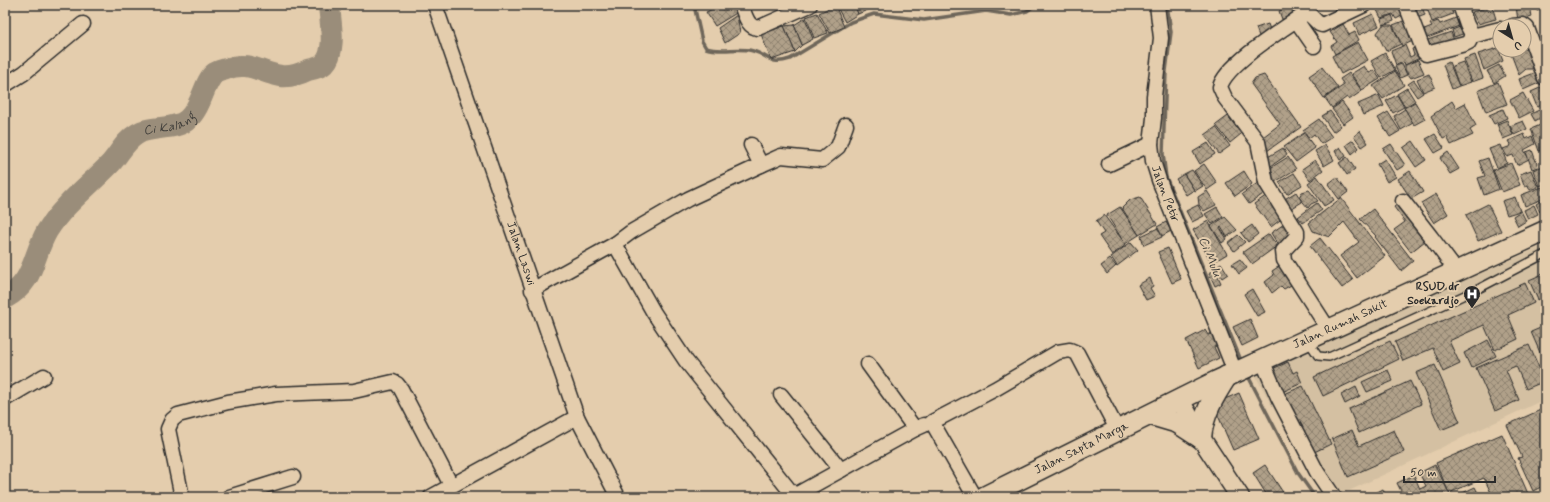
<svg xmlns="http://www.w3.org/2000/svg" width="1550" height="502" viewBox="0 0 1550 502" font-family="Mynerve,sans-serif">
<style>
.built{fill:#d4c0a2}
.lines{fill:none;stroke-linecap:round;stroke-linejoin:round}
.stream{stroke:#6e665a;stroke-width:3.5}
.river{stroke:#9a8d7a;stroke-width:22}
.building{fill:url(#building-cross-hatch);stroke:#2b2b2b}
.service-casing{stroke:#2b2b2b;stroke-width:10}
.minor-casing{stroke:#2b2b2b;stroke-width:17}
.tertiary-casing{stroke:#2b2b2b;stroke-width:21}
.secondary-casing{stroke:#2b2b2b;stroke-width:23}
.service{stroke:#e4cdad;stroke-width:7}
.minor{stroke:#e4cdad;stroke-width:14}
.tertiary{stroke:#e4cdad;stroke-width:18}
.secondary{stroke:#e4cdad;stroke-width:20}
.labels{text-anchor:middle;dominant-baseline:central;stroke-width:4;stroke-linejoin:round;paint-order:stroke}
.street-label{font-size:12px;fill:#2b2b2b;stroke:#e4cdad}
.poi-label{font-size:12px;font-weight:bold;fill:#2b2b2b;stroke:#e4cdad;text-anchor:end}
.water-label{font-size:13px;font-style:italic;fill:#413f3b;stroke:#e4cdad}
</style>
<defs>
<pattern id="building-cross-hatch" width="8" height="8" patternUnits="userSpaceOnUse"><rect width="8" height="8" fill="#b0a089"/><path d="M0 0l8 8M0 8l8-8" fill="none" stroke="#8f8370"/></pattern>
</defs>
<rect width="100%" height="100%" fill="#e4cdad"/>
<filter id="ink" filterUnits="userSpaceOnUse"><feTurbulence type="fractalNoise" baseFrequency=".025" numOctaves="2"/><feDisplacementMap in="SourceGraphic" scale="8" xChannelSelector="R" yChannelSelector="G"/><feConvolveMatrix kernelMatrix="1 2 1 2 8 2 1 2 1" color-interpolation-filters="sRGB"/></filter>
<g filter="url(#ink)">
<!-- built -->
<polygon class="built" points="1545,245 1545,399 1336,497 1322,497 1254,373"/>
<g class="lines">
<!-- stream -->
<g class="stream">
<path d="M694,5L702,41L706,48C721,53 738,47 753,51C769,55 769,66 790,59L851,22L874,14L924,20L986,11L1011,15L1027,11L1035,5"/>
<polyline points="1167,5 1171,32 1166,71 1163,154 1166,177 1242,363"/>
<polyline points="1247,374 1298,473 1315,497"/>
</g>
<!-- river -->
<path class="river" id="s1" d="M5,298C35,282 32,257 47,231C63,205 90,185 111,163C120,153 125,141 137,134C151,125 177,131 188,119C202,107 204,81 215,73C218,71 223,70 226,69C250,60 260,73 281,76C291,77 300,74 308,70C313,69 321,67 324,64C337,51 330,21 329,5"/>
</g>
<!-- building -->
<g class="building">
<polygon points="722,5 732,5 738,12 715,26 706,12"/>
<polygon points="835,5 844,27 830,33 819,13"/>
<polygon points="836,5 855,5 858,14 845,22"/>
<polygon points="855,5 871,5 872,8 858,14"/>
<polygon points="871,5 880,5 872,8"/>
<polygon points="1291,5 1304,5 1306,10 1295,14"/>
<polygon points="1334,5 1348,5 1338,17"/>
<polygon points="1378,5 1402,5 1406,14 1396,19 1393,14 1381,18 1375,6"/>
<polygon points="1407,5 1425,5 1422,7 1425,15 1412,20"/>
<polygon points="1426,5 1450,5 1453,14 1432,22"/>
<polygon points="1465,5 1478,5 1467,9"/>
<polygon points="1520,5 1530,5 1532,17 1518,21 1516,6"/>
<polygon points="1536,5 1545,5 1545,8 1537,11"/>
<polygon points="1492,6 1496,19 1478,24 1472,12"/>
<polygon points="1291,7 1295,18 1283,22 1279,11"/>
<polygon points="817,13 828,33 814,38 806,17"/>
<polygon points="1373,14 1379,26 1359,35 1354,23"/>
<polygon points="737,15 740,33 725,43 718,28"/>
<polygon points="1392,15 1394,21 1383,25 1381,19"/>
<polygon points="805,18 813,39 802,45 794,25"/>
<polygon points="1456,18 1459,26 1422,40 1419,32 1432,27 1430,24 1438,21 1440,24"/>
<polygon points="1406,20 1415,40 1402,46 1393,25"/>
<polygon points="1268,24 1272,35 1260,39 1256,28"/>
<polygon points="1343,24 1349,35 1355,32 1359,40 1335,54 1331,46 1337,42 1330,32"/>
<polygon points="794,25 802,45 795,52 784,26"/>
<polygon points="1383,25 1392,25 1401,44 1386,51 1377,33"/>
<polygon points="1465,25 1468,32 1454,37 1452,30"/>
<polygon points="784,26 795,52 771,60 761,34"/>
<polygon points="1451,32 1455,43 1427,53 1422,42"/>
<polygon points="1358,42 1368,60 1341,74 1332,56"/>
<polygon points="1405,45 1410,57 1414,55 1412,49 1420,46 1424,56 1405,65 1404,62 1396,65 1391,51"/>
<polygon points="1498,48 1503,61 1484,70 1478,54"/>
<polygon points="1527,48 1535,69 1526,69 1519,75 1511,54"/>
<polygon points="1385,53 1395,70 1381,78 1371,61"/>
<polygon points="1475,55 1483,78 1472,82 1464,59"/>
<polygon points="1418,60 1424,73 1411,78 1405,70 1405,65"/>
<polygon points="1449,62 1459,86 1452,89 1443,65"/>
<polygon points="1463,62 1471,82 1459,86 1452,66"/>
<polygon points="1402,64 1407,75 1400,78 1395,66"/>
<polygon points="1499,65 1505,76 1494,83 1487,71"/>
<polygon points="1364,66 1369,73 1374,70 1380,79 1362,90 1351,74"/>
<polygon points="1322,67 1338,88 1324,98 1309,76"/>
<polygon points="1395,71 1404,85 1383,99 1373,86"/>
<polygon points="1537,72 1541,82 1523,90 1519,79"/>
<polygon points="1349,73 1362,91 1349,100 1347,97 1332,108 1325,98 1344,85 1340,79"/>
<polygon points="1429,74 1435,87 1423,92 1417,79"/>
<polygon points="1264,75 1301,127 1267,151 1259,140 1280,124 1251,84 1255,78"/>
<polygon points="1414,80 1423,93 1417,97 1408,84"/>
<polygon points="1498,82 1507,104 1486,112 1478,91"/>
<polygon points="1542,87 1545,94 1545,104 1537,107 1531,92"/>
<polygon points="1407,88 1415,101 1405,107 1397,94"/>
<polygon points="1523,93 1533,111 1519,118 1510,100"/>
<polygon points="1379,95 1384,106 1363,115 1358,104"/>
<polygon points="1397,95 1404,107 1393,113 1386,101"/>
<polygon points="1452,101 1456,108 1465,103 1476,126 1470,130 1473,135 1451,145 1447,137 1443,139 1431,116"/>
<polygon points="1342,102 1353,117 1343,124 1332,109"/>
<polygon points="1415,102 1425,119 1414,125 1404,108"/>
<polygon points="1405,109 1413,123 1401,130 1394,116"/>
<polygon points="1503,109 1507,118 1494,124 1489,115"/>
<polygon points="1541,109 1544,116 1535,121 1531,114"/>
<polygon points="1330,111 1341,126 1333,132 1322,116"/>
<polygon points="1388,112 1400,131 1390,137 1378,118"/>
<polygon points="1228,116 1241,134 1230,143 1216,125"/>
<polygon points="1319,119 1332,137 1321,144 1314,134 1309,138 1303,130"/>
<polygon points="1507,120 1513,135 1503,139 1497,124"/>
<polygon points="1523,121 1527,129 1514,135 1510,126"/>
<polygon points="1545,123 1545,149 1539,151 1531,129"/>
<polygon points="1216,127 1230,146 1219,154 1205,135"/>
<polygon points="1360,131 1368,143 1362,147 1354,136"/>
<polygon points="1304,133 1315,148 1296,162 1284,147"/>
<polygon points="1435,134 1444,148 1435,153 1426,139"/>
<polygon points="1524,134 1526,139 1532,136 1535,144 1524,150 1529,159 1517,165 1513,155 1507,157 1503,149 1511,146 1508,141"/>
<polygon points="1353,140 1359,148 1352,154 1346,145"/>
<polygon points="1413,141 1426,160 1416,167 1403,148"/>
<polygon points="1208,143 1215,154 1200,164 1193,152"/>
<polygon points="1391,144 1405,165 1397,170 1383,149"/>
<polygon points="1325,145 1334,160 1324,166 1315,151"/>
<polygon points="1500,145 1507,163 1497,168 1489,149"/>
<polygon points="1340,147 1346,156 1340,160 1335,151"/>
<polygon points="1283,148 1287,155 1271,166 1266,158"/>
<polygon points="1532,150 1538,167 1532,169 1526,152"/>
<polygon points="1448,152 1459,169 1450,174 1440,158"/>
<polygon points="1545,153 1545,162 1542,154"/>
<polygon points="1288,157 1296,169 1275,182 1267,170"/>
<polygon points="1347,157 1355,169 1347,175 1339,163"/>
<polygon points="1488,158 1499,189 1484,195 1478,178 1485,176 1479,161"/>
<polygon points="1385,159 1396,177 1387,182 1377,164"/>
<polygon points="1315,160 1323,170 1310,180 1302,169"/>
<polygon points="1511,163 1520,185 1502,192 1493,170"/>
<polygon points="1204,164 1217,183 1207,190 1194,171"/>
<polygon points="1543,166 1545,173 1545,184 1539,186 1533,170"/>
<polygon points="1192,170 1203,186 1195,191 1184,174"/>
<polygon points="1531,170 1538,187 1530,190 1528,185 1525,187 1520,174"/>
<polygon points="1244,171 1252,184 1235,196 1226,183"/>
<polygon points="1410,171 1423,192 1411,199 1398,179"/>
<polygon points="1294,173 1302,185 1287,194 1279,182"/>
<polygon points="1184,174 1194,190 1186,195 1176,179"/>
<polygon points="1317,176 1334,200 1324,206 1308,183"/>
<polygon points="1337,177 1348,192 1339,199 1328,184"/>
<polygon points="1259,182 1266,192 1249,204 1242,194"/>
<polygon points="1542,187 1545,198 1525,206 1521,195"/>
<polygon points="1309,190 1318,201 1311,204 1308,208 1299,197 1302,192"/>
<polygon points="1207,191 1216,205 1204,211 1199,205 1198,197"/>
<polygon points="1296,192 1302,202 1289,210 1283,200"/>
<polygon points="1436,194 1448,214 1434,223 1421,203"/>
<polygon points="1267,195 1284,217 1271,227 1254,204"/>
<polygon points="1140,197 1157,224 1139,235 1122,208 1130,200"/>
<polygon points="1515,197 1520,211 1507,215 1502,201"/>
<polygon points="1341,198 1385,256 1357,278 1340,256 1359,242 1344,222 1329,237 1313,231 1309,223"/>
<polygon points="1545,199 1545,210 1540,212 1536,204"/>
<polygon points="1317,203 1322,210 1303,223 1298,217"/>
<polygon points="1399,203 1417,226 1415,227 1425,241 1411,252 1394,230 1405,222 1394,207"/>
<polygon points="1488,204 1501,231 1478,241 1466,215"/>
<polygon points="1198,205 1204,216 1192,222 1186,211"/>
<polygon points="1534,205 1538,214 1528,219 1524,210"/>
<polygon points="1120,207 1139,235 1125,244 1107,215"/>
<polygon points="1217,207 1223,217 1212,224 1205,214"/>
<polygon points="1373,209 1413,261 1401,271 1375,237 1376,236 1360,219"/>
<polygon points="1521,211 1526,221 1518,226 1513,216"/>
<polygon points="1104,215 1126,245 1112,255 1099,236 1104,233 1096,221"/>
<polygon points="1225,217 1237,230 1227,237 1221,227 1220,228 1227,239 1222,243 1211,226"/>
<polygon points="1208,221 1227,254 1212,263 1193,230"/>
<polygon points="1166,222 1171,231 1162,236 1157,227"/>
<polygon points="1287,222 1296,234 1279,246 1271,233"/>
<polygon points="1252,225 1258,234 1248,242 1241,233"/>
<polygon points="1158,228 1162,237 1144,245 1141,236"/>
<polygon points="1269,234 1277,246 1252,264 1243,252"/>
<polygon points="1238,235 1245,242 1234,251 1228,243"/>
<polygon points="1320,238 1353,280 1342,288 1310,246"/>
<polygon points="1131,242 1138,250 1117,266 1111,257"/>
<polygon points="1168,248 1181,279 1172,283 1158,252"/>
<polygon points="1110,259 1116,266 1107,274 1101,266"/>
<polygon points="1240,259 1247,268 1239,274 1232,264"/>
<polygon points="1221,263 1228,274 1222,278 1215,267"/>
<polygon points="1281,265 1293,284 1284,289 1281,286 1272,293 1265,282 1274,275 1272,271"/>
<polygon points="1215,270 1221,283 1215,286 1209,273"/>
<polygon points="1545,273 1545,296 1538,300 1529,280"/>
<polygon points="1150,278 1153,286 1150,288 1155,296 1146,300 1138,285"/>
<polygon points="1525,283 1534,303 1508,315 1518,339 1495,350 1484,325 1449,341 1460,364 1443,372 1433,348 1403,361 1395,342"/>
<polygon points="1252,289 1265,312 1257,316 1244,294"/>
<polygon points="1250,319 1258,338 1242,346 1233,327"/>
<polygon points="1545,326 1545,364 1531,332"/>
<polygon points="1205,330 1208,335 1212,333 1218,345 1214,347 1219,358 1199,368 1186,340"/>
<polygon points="1488,340 1496,356 1471,368 1464,353"/>
<polygon points="1390,341 1399,359 1323,396 1314,377"/>
<polygon points="1529,345 1545,381 1526,389 1516,366 1506,370 1519,400 1495,411 1476,368"/>
<polygon points="1288,362 1293,373 1297,371 1302,383 1280,393 1270,370"/>
<polygon points="1435,365 1460,422 1441,430 1416,373"/>
<polygon points="1388,370 1393,381 1367,392 1362,382"/>
<polygon points="1410,381 1421,404 1359,433 1349,409"/>
<polygon points="1303,386 1331,444 1310,454 1282,395"/>
<polygon points="1356,387 1360,396 1345,404 1341,395"/>
<polygon points="1239,393 1259,439 1233,450 1213,404"/>
<polygon points="1545,408 1545,485 1533,491 1518,458 1522,457 1507,425"/>
<polygon points="1352,430 1359,446 1394,430 1404,452 1348,477 1332,439"/>
<polygon points="1502,434 1529,496 1493,497 1484,478 1449,493 1436,463"/>
<polygon points="1265,465 1286,497 1268,497 1253,473"/>
<polygon points="1435,465 1451,497 1404,497 1397,483 1414,475 1420,489 1426,486 1419,473"/>
<polygon points="1475,487 1480,497 1454,497"/>
<polygon points="1383,489 1386,497 1368,497"/>
</g>
<g class="lines">
<defs>
<polyline id="service" points="1308,341 1318,356 1329,357 1480,288 1545,254"/>
<g id="minor">
<path id="s2" d="M435,5L577,417L618,497"/>
<path d="M741,5C745,14 747,27 758,28L810,5"/>
<path id="s3" d="M1157,5L1161,38L1154,96V118L1151,144L1153,161L1159,180L1235,372"/>
<polyline points="1406,5 1424,52 1426,54 1465,44 1469,42 1472,34"/>
<polyline points="1460,5 1467,25 1472,34 1476,35 1500,29"/>
<polyline points="1296,20 1314,46"/>
<polyline points="1513,26 1523,25 1527,28 1545,78"/>
<polyline points="5,85 24,73 83,24"/>
<polyline points="751,145 761,165"/>
<polyline points="1109,164 1151,144"/>
<polyline points="1403,201 1431,237 1457,272"/>
<polyline points="615,244 654,313 686,361 795,497"/>
<polyline points="532,290 615,244 631,232 688,199 761,165 781,156 822,160 838,147 846,125"/>
<path d="M1329,330L1284,260L1283,251L1297,236V232L1266,182L1258,142L1225,98L1220,87C1226,64 1285,28 1305,14H1309L1319,24L1322,25L1364,5"/>
<polyline points="1262,360 1278,397 1317,472 1334,497"/>
<polyline points="868,364 915,429 924,425"/>
<polyline points="781,395 841,470"/>
<polyline points="5,399 44,376"/>
<polyline points="182,497 168,429 172,420 178,415 228,402 276,394 354,391 393,382 397,384 401,389 451,485"/>
<polyline points="229,497 293,477"/>
<polyline points="431,497 577,417"/>
<polyline points="792,497 915,429"/>
<polyline points="975,497 932,422 995,389 1058,352 1070,350 1077,353 1118,431"/>
</g>
<polyline id="tertiary" points="1180,400 1201,438 1240,497"/>
<g id="secondary">
<polyline points="1151,415 1178,423 1201,438"/>
<path d="M1201,438C1203,414 1214,396 1227,376"/>
<path id="s4" d="M984,497L1217,381L1545,231"/>
</g>
</defs>
<!-- service casing -->
<use href="#service" class="service-casing"/>
<!-- minor casing -->
<use href="#minor" class="minor-casing"/>
<!-- tertiary casing -->
<use href="#tertiary" class="tertiary-casing"/>
<!-- secondary casing -->
<use href="#secondary" class="secondary-casing"/>
<!-- service -->
<use href="#service" class="service"/>
<!-- minor -->
<use href="#minor" class="minor"/>
<!-- tertiary -->
<use href="#tertiary" class="tertiary"/>
<!-- secondary -->
<use href="#secondary" class="secondary"/>
</g>
</g>
<!-- icons -->
<defs>
<symbol id="hospital-pin" viewBox="-11 -11 22 30"><path d="M0 17L-7.5 6A9.5 9.5 0 1 1 7.5 6Z" fill="#2b2b2b" stroke="#e4cdad"/><path d="M-5-5h3v3.5h4V-5h3V5h-3V1.5h-4V5h-3Z" fill="#fff"/></symbol>
</defs>
<g fill-rule="evenodd">
<use href="#hospital-pin" x="1462" y="284" width="20" height="27"/>
</g>
<g class="labels">
<!-- street labels -->
<g class="street-label">
<text stroke="none"><textPath href="#s3" startOffset="192">Jalan Petir</textPath></text>
<text stroke="none"><textPath href="#s2" startOffset="263">Jalan Laswi</textPath></text>
<text stroke="none"><textPath href="#s4" startOffset="396">Jalan Rumah Sakit</textPath></text>
<text stroke="none"><textPath href="#s4" startOffset="109">Jalan Sapta Marga</textPath></text>
</g>
<!-- poi labels -->
<g class="poi-label">
<text x="1459" y="287">RSUD dr<tspan x="1459" dy="14">Soekardjo</tspan></text>
</g>
<!-- water labels -->
<g class="water-label">
<text stroke="none"><textPath href="#s1" startOffset="248">Ci Kalang</textPath></text>
<text transform="translate(1210 257) rotate(68)">Ci Mulu</text>
</g>
</g>
<!-- margin -->
<rect width="1550" height="502" fill="none" stroke="#e4cdad" stroke-width="20"/>
<rect x="10" y="10" width="1530" height="482" fill="none" stroke="#2b2b2b" stroke-width="1.5" filter="url(#ink)"/>
<!-- north arrow -->
<g transform="translate(1512 38) rotate(143)"><circle r="19" fill="#e4cdad" stroke="#9a8c79"/>
<path d="M0-3L7 15L0 10L-7 15Z" fill="#2b2b2b"/>
<text y="-6" font-size="11" font-weight="bold" text-anchor="middle" fill="#2b2b2b">U</text>
</g>
<!-- scale -->
<path d="M1404 476v6h91v-6" fill="none" stroke="#2b2b2b" stroke-width="2"/>
<text x="1410" y="476" font-size="12" fill="#2b2b2b" stroke="#e4cdad" stroke-width="3" paint-order="stroke">50 m</text>
</svg>
